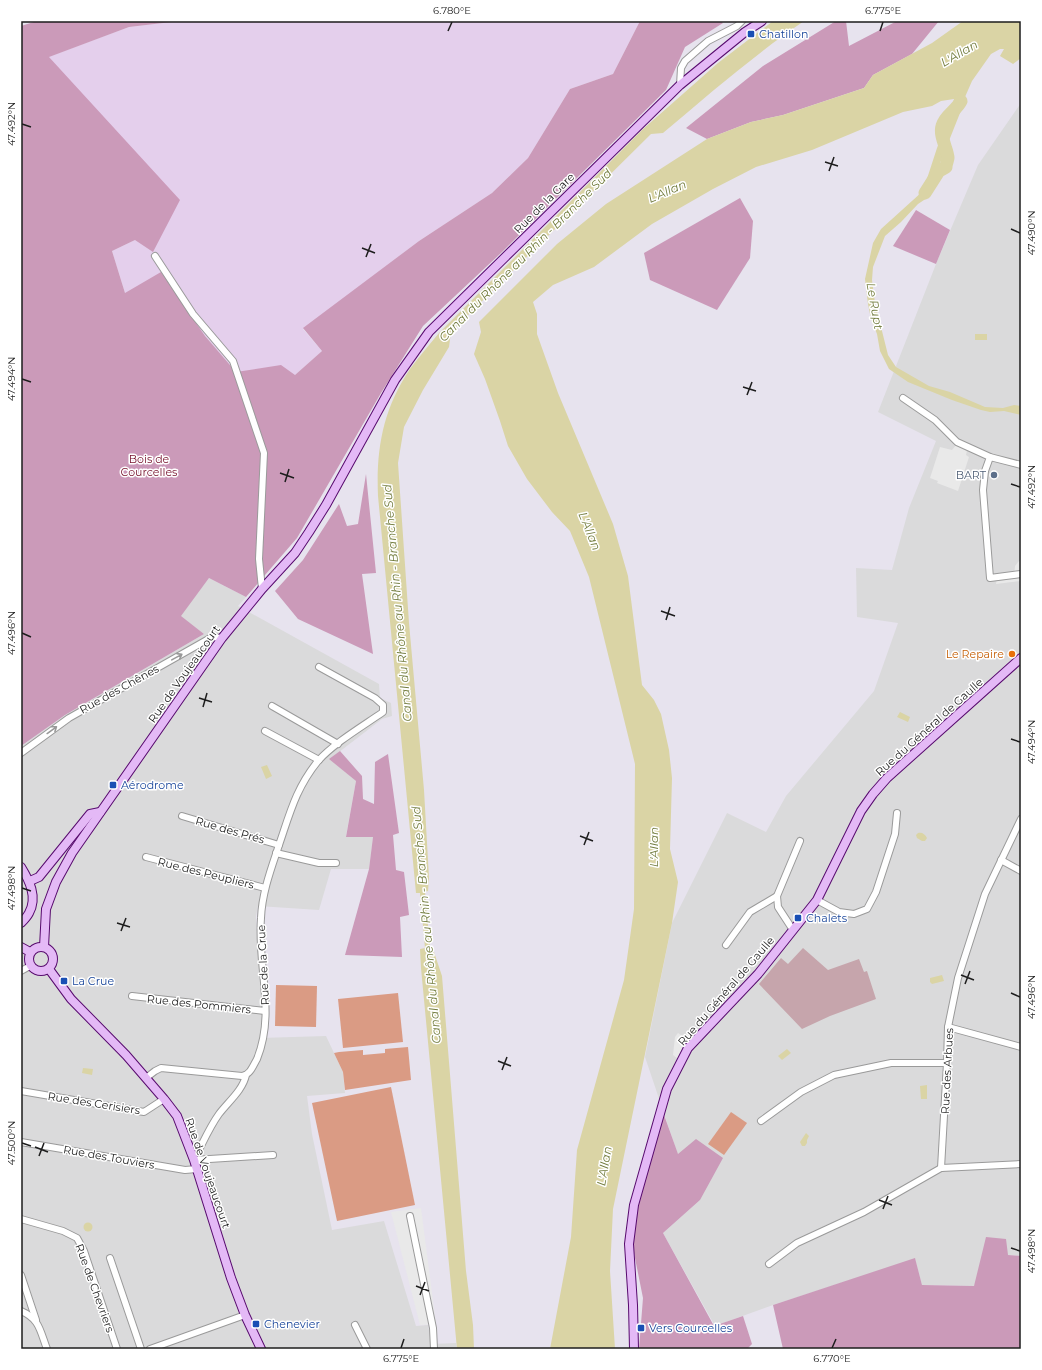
<svg xmlns="http://www.w3.org/2000/svg" width="1042" height="1370" viewBox="0 0 1042 1370" font-family="Montserrat,sans-serif">
<style>
.residential{fill:#dadadb}
.farmland{fill:#e4cfec}
.forest{fill:#cb9ab9}
.cemetery{fill:#c6a5ac}
.pitch{fill:#da9b84}
.parking{fill:#e9e9e9}
.water{fill:#dad4a5}
.lines{fill:none;stroke-linecap:round;stroke-linejoin:round}
.river{stroke:#dad4a5;stroke-width:13}
.street-casing{stroke:#9a9a9a;stroke-width:8}
.secondary-casing{stroke:#570a6e;stroke-width:10}
.street{stroke:#fff;stroke-width:6}
.secondary{stroke:#e4b9f6;stroke-width:8}
.oneway{stroke:#999}
.ticks{fill:none;stroke:#1d1d1d;stroke-width:1.5}
.transit-dot{fill:#1a4fb4;stroke:#fff;stroke-width:1.5}
.service-dot{fill:#5c6f8a;stroke:#fff;stroke-width:1.5}
.food-dot{fill:#e8710a;stroke:#fff;stroke-width:1.5}
.labels{text-anchor:middle;dominant-baseline:central;stroke-width:3;stroke-linejoin:round;paint-order:stroke}
.transit-label{font-size:11px;fill:#164399;stroke:#fff;text-anchor:start}
.street-label{font-size:11px;fill:#1d1d1d;stroke:#fff}
.park-label{font-size:11px;fill:#76102b;stroke:#fff}
.service-label{font-size:11px;fill:#4e5e75;stroke:#fff;text-anchor:end}
.food-label{font-size:11px;fill:#c56008;stroke:#fff;text-anchor:end}
.water-label{font-size:12px;font-style:italic;fill:#717b3c;stroke:#fff}
.neatline{fill:none;stroke:#1d1d1d;stroke-width:1.5}
.ticks-label{font-size:10px;text-anchor:middle;fill:#1d1d1d}
</style>
<rect width="100%" height="100%" fill="#e7e3ee"/>
<!-- residential -->
<g class="residential">
<polygon points="1021,103 1021,1256 1008,1255 974,1286 922,1285 915,1259 773,1305 715,1326 663,1233 700,1200 678,1155 645,1057 672,923 727,813 766,832 786,796 874,691 898,623 857,617 856,568 892,570 909,508 936,441 878,412 936,264 978,165"/>
<polygon points="209,578 246,597 238,606 379,684 380,698 391,703 392,716 382,719 330,759 356,781 346,836 373,837 369,869 331,869 319,910 258,906 256,916 257,938 262,997 262,1027 260,1038 326,1036 343,1072 345,1093 307,1096 312,1134 332,1230 384,1221 416,1326 428,1325 432,1344 456,1343 457,1349 21,1349 21,746 65,715 204,634 180,616"/>
</g>
<!-- farmland -->
<polygon class="farmland" points="180,21 640,21 613,74 570,89 528,158 492,193 419,241 303,329 322,351 295,375 236,372 205,336 125,293 112,251 135,240 48,57 129,27"/>
<!-- forest -->
<g class="forest">
<polygon points="37,21 180,21 129,27 49,57 180,200 153,252 135,240 112,251 125,293 161,272 205,336 236,372 281,365 295,375 322,351 303,328 419,241 492,193 528,158 570,89 613,74 640,21 721,21 723,23 685,47 666,90 502,252 423,326 381,393 297,538 246,597 209,578 181,616 204,634 65,715 21,746 21,26"/>
<polygon points="836,21 846,21 849,46 897,21 939,21 912,54 873,75 864,88 783,115 751,122 707,139 686,128 763,66"/>
<polygon points="740,198 753,221 750,258 717,310 650,280 644,253"/>
<polygon points="916,210 950,230 936,264 893,246"/>
<polygon points="366,474 376,573 362,574 373,654 298,619 275,591 303,560 339,504 347,526 358,524"/>
<polygon points="340,751 362,776 363,799 374,804 375,762 388,754 399,833 393,835 396,870 404,872 409,915 400,917 402,957 345,955 369,869 373,837 346,837 356,781 329,759"/>
<polygon points="663,1112 678,1154 696,1139 723,1158 700,1200 663,1233 714,1326 743,1316 752,1344 747,1349 639,1349 643,1298 633,1248 637,1210"/>
<polygon points="986,1237 1006,1239 1008,1255 1021,1256 1021,1349 783,1349 773,1305 915,1258 922,1285 974,1286"/>
</g>
<!-- cemetery -->
<polygon class="cemetery" points="803,948 828,970 859,959 864,972 867,971 876,999 830,1016 802,1029 759,984 781,958 788,964"/>
<!-- pitch -->
<g class="pitch">
<polygon points="276,985 317,986 316,1027 275,1026"/>
<polygon points="398,993 403,1042 343,1048 338,999"/>
<polygon points="408,1047 411,1080 345,1090 343,1072 334,1053 339,1052 363,1050 363,1055 385,1053 385,1049"/>
<polygon points="391,1087 415,1205 337,1221 312,1103"/>
<polygon points="731,1112 747,1123 724,1155 708,1144"/>
</g>
<!-- parking -->
<g class="parking">
<polygon points="956,445 967,450 966,455 969,457 958,491 937,483 938,481 930,478 940,447 952,450"/>
<polygon points="1019,561 1021,561 1021,581 996,584 997,578 1014,577 1015,566"/>
<polygon points="678,1033 687,1039 684,1043 681,1054 678,1059 673,1055 675,1037"/>
<polygon points="421,1208 436,1324 420,1325 391,1212"/>
</g>
<!-- water -->
<g class="water">
<path d="M773,21H804C754,55 709,94 663,133L651,134L451,332L449,347L423,390L404,427L398,463L409,623L424,790L429,878L428,891L425,892L430,947L433,949L442,976L466,1271L473,1325L474,1349H457L421,968L420,949L425,948L420,893H416L378,496C376,449 383,409 410,369C419,357 429,345 439,333L642,130L718,63Z"/>
<polygon points="963,21 1021,21 1021,58 1013,64 1000,56 1004,49 1000,49 991,54 972,81 965,97 960,113 935,176 932,190 927,198 918,204 901,222 885,236 873,267 872,280 875,303 888,355 896,367 929,386 950,392 985,407 1003,408 1014,405 1021,406 1021,415 1004,411 990,412 981,410 952,400 908,382 889,369 880,351 877,334 871,319 868,304 865,279 873,243 881,229 923,191 937,148 949,117 954,99 941,101 932,106 903,112 812,150 756,167 713,189 652,224 594,267 553,285 533,302 537,314 537,334 558,393 613,524 628,576 642,685 654,700 661,714 669,750 672,778 670,849 678,882 672,923 613,1209 610,1271 615,1349 550,1349 571,1237 577,1150 624,980 634,909 635,764 589,577 570,531 552,512 527,479 508,446 500,421 485,379 474,354 481,332 479,322 557,244 606,204 707,139 751,122 783,115 864,88 873,75 932,43"/>
<rect x="975" y="334" width="12" height="6"/>
<polygon points="900,712 910,717 908,722 897,717"/>
<polygon points="267,765 272,776 266,779 261,767"/>
<path d="M918,833C922,832 925,834 927,838L925,841H922L917,838L916,835Z"/>
<polygon points="942,975 944,981 932,984 930,982 930,978"/>
<polygon points="787,1049 791,1053 782,1060 778,1056"/>
<polygon points="83,1068 93,1069 92,1075 82,1073"/>
<polygon points="927,1085 927,1099 921,1099 920,1086"/>
<polygon points="806,1133 809,1136 807,1140 807,1143 805,1146 802,1146 800,1142"/>
<circle cx="88" cy="1227" r="4.5"/>
</g>
<g class="lines">
<!-- river -->
<path class="river" d="M925,193L939,171L946,167C946,164 948,160 948,158C948,150 939,136 942,126C945,115 956,111 961,101"/>
<defs>
<g id="street">
<polyline points="680,85 681,68 685,61 708,41 737,26 742,21"/>
<polyline points="155,256 193,314 233,361 264,453 259,559 262,589"/>
<polyline points="903,398 935,420 957,442 990,457 1021,465"/>
<polyline points="990,457 985,471 983,490 990,578 1021,574"/>
<polyline points="272,706 338,744"/>
<polyline points="265,731 319,760"/>
<polyline points="21,753 69,718 212,637 222,638"/>
<polyline points="182,816 279,845"/>
<polyline points="276,853 319,863 336,863"/>
<polyline points="146,857 265,888"/>
<polyline points="1001,860 1021,871"/>
<polyline points="817,900 839,912 854,914 867,909 876,892 895,834 897,813"/>
<polyline points="793,930 778,907 777,896 800,841"/>
<polyline points="726,945 750,912 777,896"/>
<polyline points="21,971 30,966"/>
<polyline points="132,996 265,1011"/>
<polyline points="948,1027 1021,1047"/>
<path d="M146,1078L155,1071L161,1068L242,1076C250,1075 253,1066 257,1059C276,1012 257,967 261,918C262,893 271,869 279,845C290,813 296,788 318,761C334,743 363,726 383,712V705L375,698L319,667"/>
<polyline points="21,1091 144,1112 164,1099"/>
<polyline points="761,1121 801,1092 834,1075 891,1063 947,1063"/>
<polyline points="21,1142 185,1170 197,1169"/>
<path d="M199,1150C205,1138 211,1125 219,1114C228,1102 243,1090 246,1075"/>
<polyline points="194,1160 273,1155"/>
<polyline points="941,1168 947,1063 948,1027 958,978 985,894 1021,819"/>
<polyline points="410,1216 433,1328 434,1349"/>
<polyline points="21,1219 63,1231 77,1238 84,1251 117,1349"/>
<polyline points="110,1258 141,1349"/>
<polyline points="769,1264 797,1243 864,1212 941,1168 1021,1164"/>
<polyline points="21,1275 36,1320"/>
<path d="M21,1311C40,1319 40,1331 47,1349"/>
<polyline points="355,1325 367,1349"/>
<polyline points="150,1349 245,1315"/>
</g>
<g id="secondary">
<path d="M21,867C29,880 38,897 29,913C27,917 24,920 21,923"/>
<polyline points="30,881 39,877 90,814 100,812"/>
<circle cx="41" cy="959" r="12"/>
<polyline points="21,947 30,952"/>
<polyline points="44,947 46,909 56,882 72,853 222,638 262,589 295,553 309,532 326,505 395,380 429,332 680,85 745,32 762,21"/>
<polyline points="49,969 71,999 126,1055 164,1099 177,1116 194,1160 231,1278 245,1315 261,1349"/>
<polyline points="634,1349 633,1305 629,1244 634,1205 667,1089 688,1048 758,974 817,900 861,811 873,794 887,778 1021,658"/>
</g>
</defs>
<!-- street casing -->
<use href="#street" class="street-casing"/>
<!-- secondary casing -->
<use href="#secondary" class="secondary-casing"/>
<!-- street -->
<use href="#street" class="street"/>
<!-- secondary -->
<use href="#secondary" class="secondary"/>
</g>
<!-- one-way arrows -->
<defs><path id="oneway-shaft" d="M-6 0H5M1.5-3L5.5 0L1.5 3" fill="none" stroke-width="1.6" stroke-linecap="round" stroke-linejoin="round"/></defs>
<g class="oneway">
<use href="#oneway-shaft" transform="translate(177 657) rotate(-29)"/>
<use href="#oneway-shaft" transform="translate(52 730) rotate(-36)"/>
</g>
<!-- ticks -->
<path class="ticks" d="M448,31L452,22M880,31L883,22M22,124L31,127M825,162L838,166M829,171L834,157M1011,229L1020,233M362,248L375,253M366,257L371,244M22,379L31,382M743,387L756,391M747,395L752,382M280,473L294,478M285,482L289,469M1011,484L1020,487M661,611L675,616M666,620L670,607M22,633L31,637M199,698L212,702M203,707L207,693M1011,739L1020,742M580,836L593,841M584,845L589,832M22,888L31,891M117,923L130,927M121,931L126,918M961,975L974,980M965,984L970,971M1011,993L1020,997M498,1061L511,1066M502,1070L507,1057M22,1143L31,1146M35,1147L48,1152M39,1156L44,1143M879,1200L892,1205M883,1209L888,1196M1011,1248L1020,1251M416,1286L429,1291M420,1295L425,1282M401,1348L404,1339M832,1348L836,1339"/>
<!-- markers -->
<g class="transit-dot">
<rect x="747" y="30" width="8" height="8" rx="2"/>
<rect x="109" y="781" width="8" height="8" rx="2"/>
<rect x="794" y="914" width="8" height="8" rx="2"/>
<rect x="60" y="977" width="8" height="8" rx="2"/>
<rect x="252" y="1320" width="8" height="8" rx="2"/>
<rect x="637" y="1324" width="8" height="8" rx="2"/>
</g>
<circle class="service-dot" cx="994" cy="475" r="4"/>
<circle class="food-dot" cx="1012" cy="654" r="4"/>
<g class="labels">
<!-- transit labels -->
<g class="transit-label">
<text x="759" y="34">Chatillon</text>
<text x="121" y="785">Aérodrome</text>
<text x="806" y="918">Chalets</text>
<text x="72" y="981">La Crue</text>
<text x="264" y="1324">Chenevier</text>
<text x="649" y="1328">Vers Courcelles</text>
</g>
<!-- street labels -->
<g class="street-label">
<text transform="translate(544 203) rotate(-45)">Rue de la Gare</text>
<text transform="translate(184 674) rotate(-55)">Rue de Voujeaucourt</text>
<text transform="translate(119 689) rotate(-29)">Rue des Chênes</text>
<text transform="translate(929 727) rotate(-42)">Rue du Général de Gaulle</text>
<text transform="translate(230 830) rotate(16)">Rue des Prés</text>
<text transform="translate(206 873) rotate(14)">Rue des Peupliers</text>
<text transform="translate(263 965) rotate(-93)">Rue de la Crue</text>
<text transform="translate(726 991) rotate(-49)">Rue du Général de Gaulle</text>
<text transform="translate(199 1004) rotate(6)">Rue des Pommiers</text>
<text transform="translate(947 1071) rotate(-87)">Rue des Arbues</text>
<text transform="translate(94 1103) rotate(9)">Rue des Cerisiers</text>
<text transform="translate(109 1157) rotate(10)">Rue des Touviers</text>
<text transform="translate(208 1173) rotate(71)">Rue de Voujeaucourt</text>
<text transform="translate(95 1288) rotate(70)">Rue de Chevriers</text>
</g>
<!-- park labels -->
<g class="park-label">
<text x="149" y="459">Bois de<tspan x="149" dy="13">Courcelles</tspan></text>
</g>
<!-- service labels -->
<g class="service-label">
<text x="986" y="475">BART</text>
</g>
<!-- food labels -->
<g class="food-label">
<text x="1004" y="654">Le Repaire</text>
</g>
<!-- water labels -->
<g class="water-label">
<text transform="translate(959 53) rotate(-30)">L'Allan</text>
<text transform="translate(667 191) rotate(-23)">L'Allan</text>
<text transform="translate(525 255) rotate(-45)">Canal du Rhône au Rhin - Branche Sud</text>
<text transform="translate(875 306) rotate(80)">Le Rupt</text>
<text transform="translate(590 531) rotate(68)">L'Allan</text>
<text transform="translate(397 603) rotate(-95)">Canal du Rhône au Rhin - Branche Sud</text>
<text transform="translate(653 847) rotate(-90)">L'Allan</text>
<text transform="translate(426 925) rotate(-95)">Canal du Rhône au Rhin - Branche Sud</text>
<text transform="translate(604 1166) rotate(-80)">L'Allan</text>
</g>
</g>
<!-- border -->
<rect width="1042" height="1370" fill="none" stroke="#ffffff" stroke-width="44"/>
<rect x="22" y="22" width="998" height="1326" class="neatline"/>
<g class="ticks-label">
<text x="452" y="14">6.780°E</text>
<text x="883" y="14">6.775°E</text>
<text transform="translate(11 124) rotate(-90)" y="4">47.492°N</text>
<text transform="translate(1031 233) rotate(-90)" y="4">47.490°N</text>
<text transform="translate(11 379) rotate(-90)" y="4">47.494°N</text>
<text transform="translate(1031 487) rotate(-90)" y="4">47.492°N</text>
<text transform="translate(11 633) rotate(-90)" y="4">47.496°N</text>
<text transform="translate(1031 742) rotate(-90)" y="4">47.494°N</text>
<text transform="translate(11 888) rotate(-90)" y="4">47.498°N</text>
<text transform="translate(1031 997) rotate(-90)" y="4">47.496°N</text>
<text transform="translate(11 1143) rotate(-90)" y="4">47.500°N</text>
<text transform="translate(1031 1251) rotate(-90)" y="4">47.498°N</text>
<text x="401" y="1362">6.775°E</text>
<text x="832" y="1362">6.770°E</text>
</g>
</svg>
